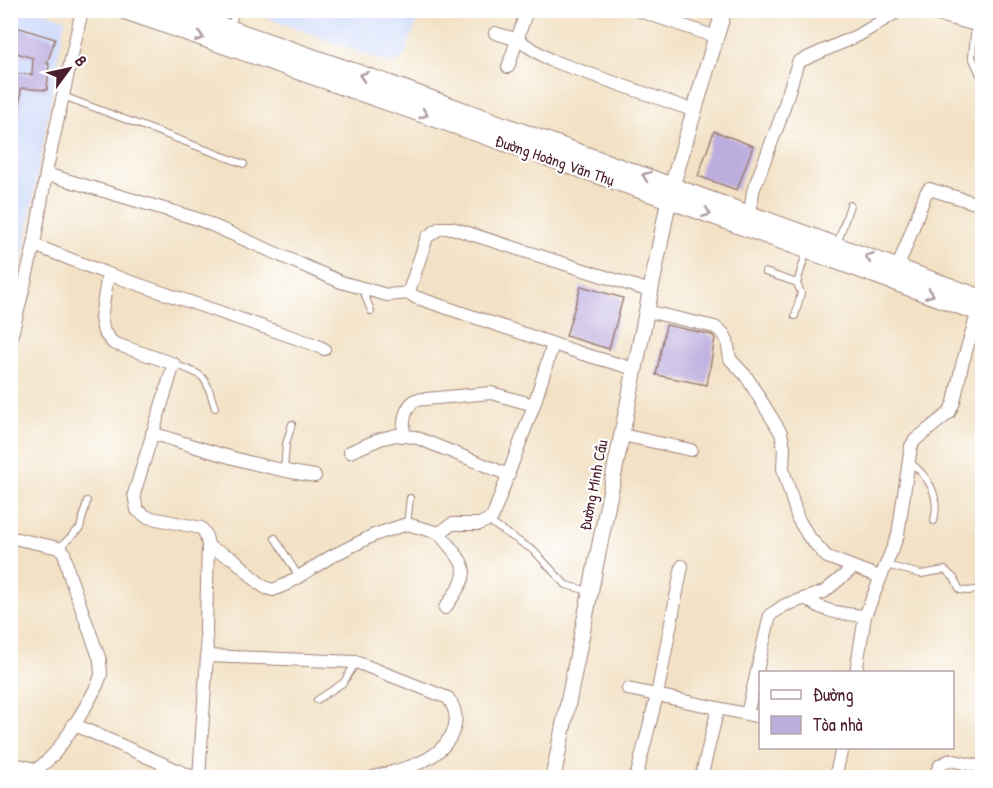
<svg xmlns="http://www.w3.org/2000/svg" width="993" height="788" viewBox="0 0 993 788" font-family="'Patrick Hand',sans-serif">
<style>
.built{fill:#cfdafa}
.building{fill:#bcaddf}
.lines{fill:none;stroke-linecap:round;stroke-linejoin:round}
.service-casing{stroke:#9e8078;stroke-width:8}
.minor-casing{stroke:#9e8078;stroke-width:14}
.tertiary-casing{stroke:#9e8078;stroke-width:17}
.primary-casing{stroke:#9e8078;stroke-width:20}
.service{stroke:#fff;stroke-width:6}
.minor{stroke:#fff;stroke-width:12}
.tertiary{stroke:#fff;stroke-width:15}
.primary{stroke:#fff;stroke-width:18}
.oneway{stroke:#ae9aa0}
.labels{text-anchor:middle;dominant-baseline:central;stroke-width:4.5;stroke-linejoin:round;paint-order:stroke}
.street-label{font-size:16px;fill:#4a1f2b;stroke:#fff}
</style>
<rect width="100%" height="100%" fill="#fff"/>
<filter id="ink" filterUnits="userSpaceOnUse"><feTurbulence type="fractalNoise" baseFrequency=".0167" numOctaves="2"/><feDisplacementMap in="SourceGraphic" scale="12" xChannelSelector="R" yChannelSelector="G"/><feConvolveMatrix kernelMatrix="1 2 1 2 8 2 1 2 1" color-interpolation-filters="sRGB"/></filter>
<filter id="wash" filterUnits="userSpaceOnUse"><feTurbulence type="fractalNoise" baseFrequency=".008" numOctaves="4" result="noise"/><feDisplacementMap in="SourceGraphic" scale="24" xChannelSelector="R" yChannelSelector="G"/><feGaussianBlur stdDeviation="1.35" result="paint"/><feColorMatrix in="noise" values="0 0 0 0 0 0 0 0 0 0 0 0 0 0 0 0 0 1.4 0 .05"/><feComposite in="paint" operator="in"/></filter>
<g filter="url(#wash)">
<rect width="100%" height="100%" fill="#f2e1c4"/>
<!-- built -->
<g class="built">
<polygon points="247,10 420,10 420,11 405,55 394,65"/>
<polygon points="11,11 42,11 65,19 11,326"/>
</g>
<g id="blocks">
<!-- building -->
<g class="building">
<polygon points="10,25 55,39 47,64 49,64 47,90 21,88 17,145 10,145 10,73 32,75 33,58 10,51"/>
<polygon points="714,131 753,146 737,190 698,176"/>
<polygon points="581,286 623,298 609,349 566,336"/>
<polygon points="666,325 712,335 715,338 707,385 656,375"/>
</g>
</g>
</g>
<g filter="url(#ink)">
<use href="#blocks" fill-opacity="0" stroke="#9e8078" stroke-width="1.5"/>
<g class="lines">
<defs>
<g id="service">
<polyline points="975,24 972,57 982,79"/>
<polyline points="231,26 236,10"/>
<polyline points="63,96 244,164"/>
<polyline points="837,245 850,205"/>
<polyline points="765,272 797,283"/>
<polyline points="362,288 371,311"/>
<polyline points="795,316 801,293 797,283 807,250"/>
<path d="M174,364C208,377 204,374 215,408"/>
<path d="M910,462C930,478 940,496 934,521"/>
<polyline points="284,471 286,444 292,424"/>
<polyline points="488,521 534,551 566,585 589,591"/>
<polyline points="407,524 410,498"/>
<polyline points="275,538 299,577"/>
<polyline points="59,548 80,528 87,501"/>
<polyline points="886,565 921,574 945,570 954,578 960,590 968,591 982,589"/>
<polyline points="317,700 343,683 356,663"/>
</g>
<g id="minor">
<polyline points="637,10 716,37"/>
<polyline points="495,33 518,40 550,60 695,111"/>
<polyline points="508,67 527,10"/>
<polyline points="46,174 198,219 341,282 387,295 410,293"/>
<polyline points="750,214 753,191 780,120 798,62 859,35 900,10"/>
<polyline points="34,245 108,274 316,345 324,349"/>
<polyline points="898,267 926,193 929,189 982,205"/>
<polyline points="108,274 101,318 104,332 113,343 174,364 134,494 137,510 147,517 201,528 205,533 208,544 206,628 207,656 199,778"/>
<polyline points="646,311 715,327 723,333 727,340 730,359 746,376 781,433 784,447 783,469 798,519 809,537 827,557 880,577"/>
<polyline points="10,343 34,245 47,168 82,10"/>
<polyline points="635,369 583,354 415,297 410,293 410,288 427,237 440,228 452,228 650,291"/>
<path d="M152,433C206,450 259,468 315,476"/>
<polyline points="622,435 691,450"/>
<path d="M403,436C404,422 403,410 415,400L491,393L534,405"/>
<polyline points="350,452 380,439 396,435 415,437 509,475"/>
<path d="M13,538L59,548L64,552L69,574L100,660C100,665 101,670 101,674C99,688 61,748 50,758C43,766 36,767 32,778"/>
<polyline points="208,547 234,559 260,584 266,588 273,590 287,584 332,556 374,535 407,524 439,533"/>
<path d="M807,599C825,613 844,614 865,616"/>
<path d="M445,608C474,567 468,570 439,533L452,524H479L492,518L534,405L553,344"/>
<path d="M207,656L356,662L448,698C468,724 445,752 419,763C404,770 386,773 370,778"/>
<polyline points="856,672 865,616 898,535 911,446 915,440 949,413 954,402 962,365 978,311"/>
<polyline points="628,689 760,717"/>
<polyline points="747,714 770,615 785,605 824,592 853,568"/>
<polyline points="73,724 195,778"/>
<polyline points="10,763 35,769"/>
<polyline points="636,778 657,695 682,566"/>
<polyline points="701,778 718,708"/>
<polyline points="835,778 842,748"/>
<polyline points="934,778 940,765 950,760 982,767"/>
</g>
<g id="tertiary">
<polyline points="926,10 982,25"/>
<polyline points="672,186 724,10"/>
<polyline points="553,778 669,199"/>
</g>
<g id="primary">
<polyline points="125,10 669,199 982,313"/>
<polyline points="174,10 393,86 982,299"/>
</g>
</defs>
<!-- service casing -->
<use href="#service" class="service-casing"/>
<!-- minor casing -->
<use href="#minor" class="minor-casing"/>
<!-- tertiary casing -->
<use href="#tertiary" class="tertiary-casing"/>
<!-- primary casing -->
<use href="#primary" class="primary-casing"/>
<!-- service -->
<use href="#service" class="service"/>
<!-- minor -->
<use href="#minor" class="minor"/>
<!-- tertiary -->
<use href="#tertiary" class="tertiary"/>
<!-- primary -->
<use href="#primary" class="primary"/>
</g>
<!-- one-way arrows -->
<defs><path id="oneway-chevron" d="M-2-3.5L2.5 0L-2 3.5" fill="none" stroke-width="1.6" stroke-linecap="round" stroke-linejoin="round" transform="scale(1.5)"/></defs>
<g class="oneway">
<use href="#oneway-chevron" transform="translate(200 37) rotate(19)"/>
<use href="#oneway-chevron" transform="translate(363 76) rotate(-161)"/>
<use href="#oneway-chevron" transform="translate(424 114) rotate(19)"/>
<use href="#oneway-chevron" transform="translate(646 176) rotate(-160)"/>
<use href="#oneway-chevron" transform="translate(707 213) rotate(20)"/>
<use href="#oneway-chevron" transform="translate(869 257) rotate(-160)"/>
<use href="#oneway-chevron" transform="translate(930 294) rotate(20)"/>
</g>
</g>
<g class="labels">
<!-- street labels -->
<g class="street-label">
<text transform="translate(555 160) rotate(19)">Đường Hoàng Văn Thụ</text>
<text transform="translate(593 485) rotate(-79)">Đường Minh Cầu</text>
</g>
</g>
<!-- margin -->
<rect width="993" height="788" fill="none" stroke="#fff" stroke-width="36"/>
<!-- legend -->
<rect x="759" y="671" width="195" height="78" fill="#ffffff" stroke="#b7a5aa" stroke-width="1.5"/>
<rect x="771" y="690" width="30" height="9" fill="#ffffff" stroke="#b7a5aa" stroke-width="1.5"/>
<text x="813" y="701" font-size="18" fill="#4a1f2b">Đường</text>
<rect x="771" y="716" width="30" height="18" fill="#bcaddf" stroke="#b7a5aa" stroke-width="1.5"/>
<text x="813" y="731" font-size="18" fill="#4a1f2b">Tòa nhà</text>
<!-- north arrow -->
<g transform="translate(69 69) rotate(57)" stroke="#ffffff" stroke-width="4.5" paint-order="stroke">
<path d="M0-4.5L10 22L0 15L-10 22Z" fill="#4a1f2b"/>
<text y="-9" font-size="16" font-weight="bold" text-anchor="middle" fill="#4a1f2b">B</text>
</g>
</svg>
